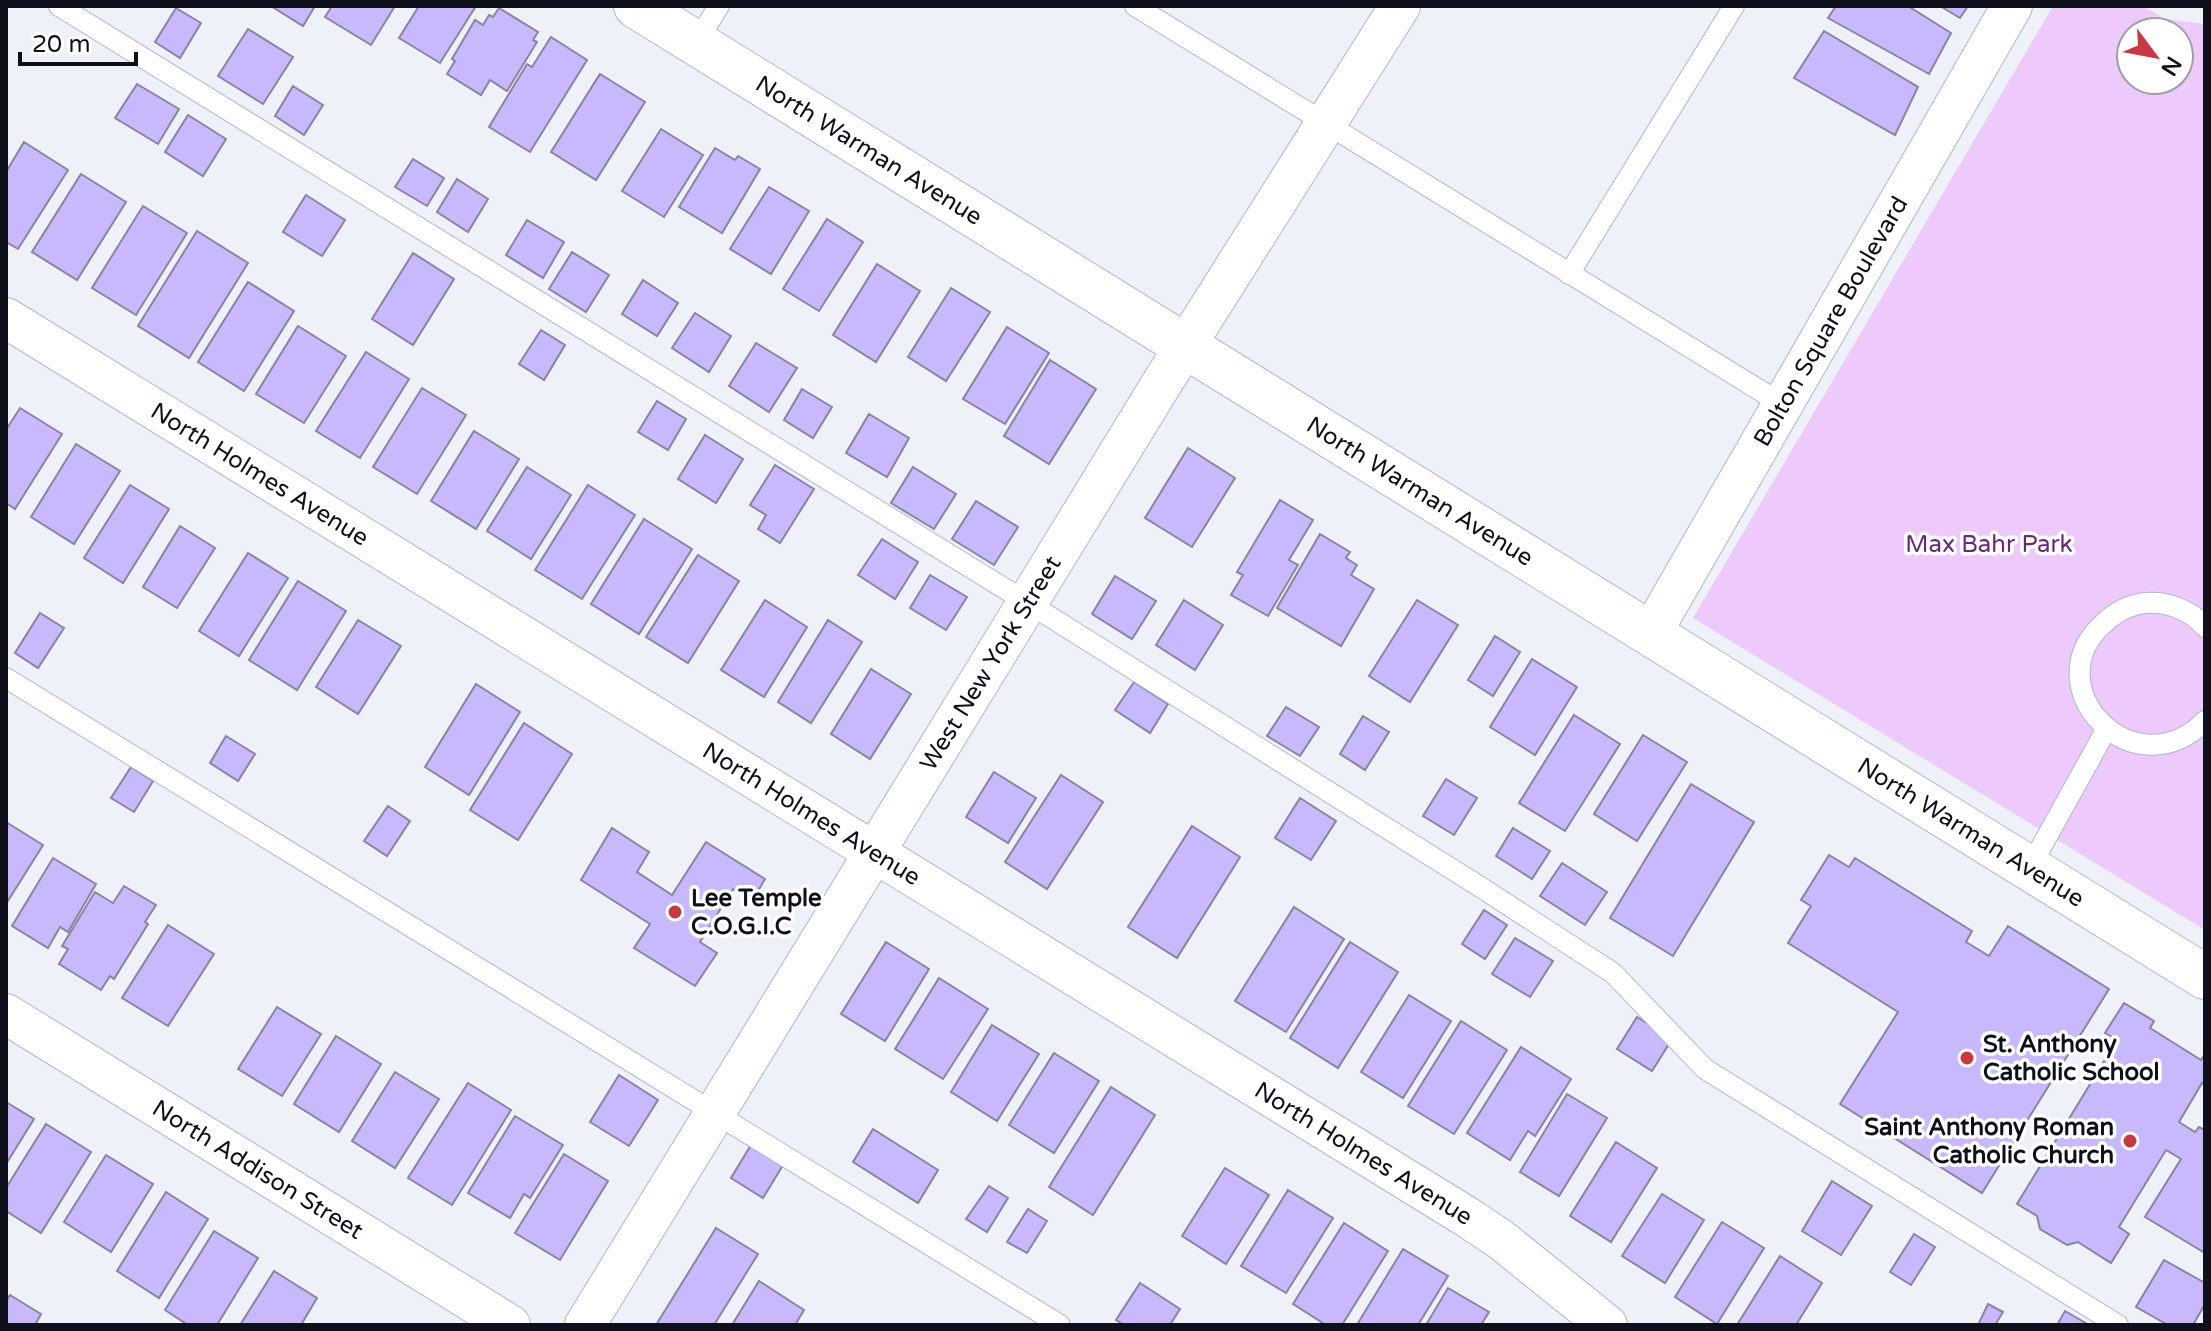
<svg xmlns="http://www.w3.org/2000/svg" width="2211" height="1331" viewBox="0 0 2211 1331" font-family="'Varela Round',sans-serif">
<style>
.green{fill:#edcafb;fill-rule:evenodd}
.building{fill:#c8b9fc;stroke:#8a83a3;stroke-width:2}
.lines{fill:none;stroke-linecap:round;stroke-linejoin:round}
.lane-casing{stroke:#acb6d8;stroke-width:22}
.street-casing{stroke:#acb6d8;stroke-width:42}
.secondary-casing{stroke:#acb6d8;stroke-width:46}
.lane{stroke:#fff;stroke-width:20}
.street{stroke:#fff;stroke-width:40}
.secondary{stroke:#fff;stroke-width:44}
.poi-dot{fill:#c93943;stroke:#fff;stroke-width:3}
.labels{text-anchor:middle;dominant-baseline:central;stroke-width:7;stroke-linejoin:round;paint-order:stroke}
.street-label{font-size:24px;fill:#0e111c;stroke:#fff}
.park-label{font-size:24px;fill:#68277d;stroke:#fff}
.poi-label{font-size:24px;font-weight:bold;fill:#0e111c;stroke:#fff;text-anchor:start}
</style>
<rect width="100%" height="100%" fill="#eff1f8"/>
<!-- green -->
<path class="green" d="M2053,6H2143L2165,19L2205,24V930L1693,618ZM2131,32H2179V80H2131Z"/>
<!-- building -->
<g class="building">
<polygon points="271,6 315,6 303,26"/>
<polygon points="332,6 395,6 371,45 325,17"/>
<polygon points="419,6 476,6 440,63 399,38"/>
<polygon points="1836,6 1908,6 1951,33 1929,74 1828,18"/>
<polygon points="1940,6 1968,6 1960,18"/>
<polygon points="176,8 201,23 180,58 155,42"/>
<polygon points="499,8 538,32 533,40 537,42 507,91 490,80 481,95 447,74 455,61 452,59 475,20 483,25 489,15 493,17"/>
<polygon points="248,29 293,57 263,104 218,76"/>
<polygon points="1824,31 1918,87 1895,135 1794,78"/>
<polygon points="551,37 587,60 530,152 489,127 527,64 532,67"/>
<polygon points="600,74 645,102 596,180 551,152"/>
<polygon points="137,84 179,109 158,144 115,118"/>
<polygon points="293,86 323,105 304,135 275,116"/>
<polygon points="188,115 226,139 203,176 165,152"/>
<polygon points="661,129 703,155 664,217 622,191"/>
<polygon points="24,142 68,170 18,249 6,242 6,172"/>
<polygon points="715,148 735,160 738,156 760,169 722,233 679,207"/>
<polygon points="413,159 444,178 427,206 395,187"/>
<polygon points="81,174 126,202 77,280 32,252"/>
<polygon points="457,179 488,199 468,232 437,212"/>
<polygon points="769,187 809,211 771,274 730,249"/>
<polygon points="306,195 345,220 322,256 283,232"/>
<polygon points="143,206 187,233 136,315 92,288"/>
<polygon points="827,219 863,242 819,311 783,289"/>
<polygon points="527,220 564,242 543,278 506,255"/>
<polygon points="197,231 248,263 189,358 138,326"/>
<polygon points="572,252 609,275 586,312 549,289"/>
<polygon points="413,253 454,279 413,345 372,319"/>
<polygon points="877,264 920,291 876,362 833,335"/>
<polygon points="643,280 678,303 657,336 622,314"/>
<polygon points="248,282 294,311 244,391 198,362"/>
<polygon points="951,288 990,312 946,381 908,357"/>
<polygon points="695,313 731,336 709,372 672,348"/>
<polygon points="298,326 346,356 304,423 256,394"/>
<polygon points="1007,327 1049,353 1005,424 963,399"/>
<polygon points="541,330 565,345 544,380 519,364"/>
<polygon points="756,343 797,368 769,412 729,386"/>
<polygon points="366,352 409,379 360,458 316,431"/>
<polygon points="1050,360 1096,389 1049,464 1004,436"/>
<polygon points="422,388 466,415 417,494 373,467"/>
<polygon points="802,389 832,407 813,438 784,420"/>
<polygon points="657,401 686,419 668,450 638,432"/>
<polygon points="20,408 62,434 15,509 6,503 6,430"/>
<polygon points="869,414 909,438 887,477 846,453"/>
<polygon points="474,431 519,459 476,529 431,501"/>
<polygon points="705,435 743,459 716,503 678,479"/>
<polygon points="76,444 120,471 74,544 31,517"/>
<polygon points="1188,448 1235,478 1192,547 1145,518"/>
<polygon points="775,465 814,489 780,543 758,529 766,515 750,505"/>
<polygon points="527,467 571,495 531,559 487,531"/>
<polygon points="913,467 956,494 934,529 891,503"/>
<polygon points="130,485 169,509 123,583 84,558"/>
<polygon points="588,485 635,515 582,599 535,570"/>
<polygon points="1280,500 1313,520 1289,560 1298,565 1268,616 1231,595 1243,575 1237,572"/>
<polygon points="976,501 1018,527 994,565 952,539"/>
<polygon points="644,519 692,549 639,634 591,604"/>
<polygon points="180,526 215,548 177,608 143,587"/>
<polygon points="1320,534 1350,552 1346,558 1357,565 1351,575 1374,589 1341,646 1277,608"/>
<polygon points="882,539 918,562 895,599 858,575"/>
<polygon points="248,553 288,578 239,656 199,631"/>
<polygon points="698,555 739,581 688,663 646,637"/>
<polygon points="930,575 967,597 946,630 910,608"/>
<polygon points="1115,576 1156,601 1132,639 1092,614"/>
<polygon points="298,581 346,611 297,690 249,660"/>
<polygon points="765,600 807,627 764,697 721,670"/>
<polygon points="1184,600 1223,625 1195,670 1156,645"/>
<polygon points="1417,600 1458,625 1410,702 1369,676"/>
<polygon points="40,613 64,628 38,668 15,653"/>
<polygon points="358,620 401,646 358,714 316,687"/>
<polygon points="828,620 862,642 811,723 778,702"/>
<polygon points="1495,636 1520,652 1493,696 1468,680"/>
<polygon points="1532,659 1577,687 1535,755 1490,727"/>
<polygon points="871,669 911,694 870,759 831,734"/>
<polygon points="1134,682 1168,704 1150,733 1115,710"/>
<polygon points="476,684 520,712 469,795 425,767"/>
<polygon points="1286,707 1319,727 1300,756 1267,736"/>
<polygon points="1574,715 1620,744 1565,831 1519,803"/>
<polygon points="1363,716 1389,732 1365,770 1340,754"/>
<polygon points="524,723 572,754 518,840 470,810"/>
<polygon points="1643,735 1687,762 1637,841 1594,814"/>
<polygon points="226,736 255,754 238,781 210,763"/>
<polygon points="131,767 153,781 134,812 111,798"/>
<polygon points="994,772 1036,798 1008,843 966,817"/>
<polygon points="1061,775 1103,802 1047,889 1005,862"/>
<polygon points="1446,779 1477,798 1454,835 1423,816"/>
<polygon points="1691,784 1754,822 1673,956 1610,918"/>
<polygon points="1300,798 1336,821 1311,860 1275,838"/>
<polygon points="388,806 410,821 387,856 364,841"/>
<polygon points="6,822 43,845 6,904"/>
<polygon points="1192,826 1240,857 1177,958 1128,927"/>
<polygon points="612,828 649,852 637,872 672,895 706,842 765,879 752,901 733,889 700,942 717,953 695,986 634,948 650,924 581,880"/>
<polygon points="1513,828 1550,851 1532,879 1496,856"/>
<polygon points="1829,855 1849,867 1855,858 1972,931 1966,942 1989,956 2008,926 2109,989 1982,1193 1840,1104 1898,1012 1788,943 1811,906 1801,900"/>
<polygon points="53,858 96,884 68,932 60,927 48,948 12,926"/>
<polygon points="1562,863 1607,892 1585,925 1540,896"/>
<polygon points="124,886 156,905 145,922 148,924 114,979 110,976 101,990 59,964 68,949 62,946 95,892 113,903"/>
<polygon points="1294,907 1344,939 1286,1032 1235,1001"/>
<polygon points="1484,910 1507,925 1485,959 1462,944"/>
<polygon points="168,925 214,954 168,1026 122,998"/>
<polygon points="1515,938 1553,961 1530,997 1492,974"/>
<polygon points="886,942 929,969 885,1041 841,1014"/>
<polygon points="1350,942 1398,972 1338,1068 1290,1038"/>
<polygon points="939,978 988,1009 943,1079 895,1049"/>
<polygon points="1409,995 1451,1021 1403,1098 1361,1072"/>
<polygon points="2124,1003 2154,1021 2150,1028 2201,1060 2205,1054 2205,1085 2202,1083 2179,1122 2195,1132 2199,1127 2205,1130 2205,1253 2145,1217 2181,1159 2166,1150 2119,1227 2129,1234 2111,1263 2078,1242 2067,1245 2040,1229 2037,1216 2017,1204 2117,1040 2105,1033"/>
<polygon points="277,1007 321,1034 282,1096 238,1069"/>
<polygon points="1637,1017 1672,1039 1652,1071 1617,1049"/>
<polygon points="1461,1021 1507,1050 1454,1134 1408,1106"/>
<polygon points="992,1025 1039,1054 997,1121 951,1092"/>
<polygon points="336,1036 381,1064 339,1132 294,1104"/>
<polygon points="1521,1047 1571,1079 1535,1136 1528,1131 1510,1160 1467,1133"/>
<polygon points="1054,1053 1099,1081 1054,1153 1009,1125"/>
<polygon points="395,1072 439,1099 395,1168 352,1141"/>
<polygon points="619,1075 658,1100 629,1146 590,1122"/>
<polygon points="468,1083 511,1110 452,1205 408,1178"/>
<polygon points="1111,1087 1155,1115 1093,1215 1049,1187"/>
<polygon points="1567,1094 1607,1118 1559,1196 1520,1172"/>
<polygon points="6,1102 34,1119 6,1164"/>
<polygon points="515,1116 563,1145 530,1198 524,1194 510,1218 468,1193"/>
<polygon points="46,1124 91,1152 41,1233 6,1211 6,1188"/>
<polygon points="873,1129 938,1170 918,1203 853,1162"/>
<polygon points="1616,1142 1657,1168 1611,1242 1570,1216"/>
<polygon points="751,1145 783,1165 763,1198 731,1178"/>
<polygon points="564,1154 608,1181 560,1260 515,1233"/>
<polygon points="106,1155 153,1184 111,1252 64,1222"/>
<polygon points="1225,1168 1269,1195 1226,1264 1182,1236"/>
<polygon points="1832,1181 1872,1206 1841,1255 1802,1231"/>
<polygon points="989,1186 1008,1198 987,1232 966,1219"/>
<polygon points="1288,1190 1333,1218 1286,1293 1241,1266"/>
<polygon points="166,1192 208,1219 159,1298 117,1271"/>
<polygon points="1662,1194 1704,1220 1665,1283 1622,1256"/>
<polygon points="1028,1209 1047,1221 1027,1253 1007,1242"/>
<polygon points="1722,1222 1764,1248 1717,1324 1675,1297"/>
<polygon points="1344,1223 1388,1251 1342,1325 1326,1325 1293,1304"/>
<polygon points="716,1228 758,1254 714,1325 656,1325"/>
<polygon points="214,1231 258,1258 217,1325 188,1325 165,1310"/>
<polygon points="1914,1234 1935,1247 1911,1285 1890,1272"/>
<polygon points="1403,1249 1448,1276 1418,1325 1362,1325 1358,1323"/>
<polygon points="1780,1256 1822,1283 1796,1325 1737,1325"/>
<polygon points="2164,1260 2205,1283 2205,1304 2193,1325 2168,1325 2136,1307"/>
<polygon points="274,1271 317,1298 301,1325 240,1325"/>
<polygon points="759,1281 804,1310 795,1325 732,1325"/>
<polygon points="1140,1283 1180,1309 1170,1325 1124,1325 1116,1320"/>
<polygon points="1448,1288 1489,1312 1481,1325 1426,1325"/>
<polygon points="10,1295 41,1314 35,1325 6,1325 6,1301"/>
<polygon points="1988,1304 2003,1312 1995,1325 1978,1325"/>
<polygon points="2065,1311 2089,1325 2057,1325"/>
</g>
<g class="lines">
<defs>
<g id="lane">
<polyline points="59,6 1028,603 1482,888 1613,973 1705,1069 2118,1325"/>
<polyline points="1135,6 1782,404"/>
<polyline points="696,43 719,6"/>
<polyline points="1569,274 1734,6"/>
<path d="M2205,627C2191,610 2167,601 2145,603C2128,605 2114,613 2102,625C2035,687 2133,792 2205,721"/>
<polyline points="6,678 1060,1325"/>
<polyline points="2029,869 2106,730"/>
</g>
<g id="street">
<path id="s1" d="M6,318L1467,1217L1500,1239L1607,1325"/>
<path id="s2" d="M1650,635L2012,6"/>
<path id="s3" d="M6,1014L510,1325"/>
<path id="s4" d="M585,1325L1162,383L1400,6"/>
</g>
<g id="secondary">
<path id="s5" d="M636,6L2205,977"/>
</g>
</defs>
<!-- lane casing -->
<use href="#lane" class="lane-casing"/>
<!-- street casing -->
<use href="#street" class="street-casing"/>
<!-- secondary casing -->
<use href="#secondary" class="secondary-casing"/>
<!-- lane -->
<use href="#lane" class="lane"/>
<!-- street -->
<use href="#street" class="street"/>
<!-- secondary -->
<use href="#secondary" class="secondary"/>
</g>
<!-- markers -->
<g class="poi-dot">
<circle cx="675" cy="912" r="8"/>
<circle cx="1967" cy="1058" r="8"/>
<circle cx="2130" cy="1141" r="8"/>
</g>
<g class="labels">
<!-- street labels -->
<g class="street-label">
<text stroke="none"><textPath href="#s5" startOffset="274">North Warman Avenue</textPath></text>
<text stroke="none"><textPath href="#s2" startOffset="362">Bolton Square Boulevard</textPath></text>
<text stroke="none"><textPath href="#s1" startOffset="298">North Holmes Avenue</textPath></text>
<text stroke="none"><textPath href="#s5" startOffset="922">North Warman Avenue</textPath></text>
<text stroke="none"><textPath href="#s4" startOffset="776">West New York Street</textPath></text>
<text stroke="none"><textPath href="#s1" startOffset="946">North Holmes Avenue</textPath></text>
<text stroke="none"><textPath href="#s5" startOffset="1570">North Warman Avenue</textPath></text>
<text stroke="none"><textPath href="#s1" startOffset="1594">North Holmes Avenue</textPath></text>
<text stroke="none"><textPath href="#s3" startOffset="296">North Addison Street</textPath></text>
</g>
<!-- park labels -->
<g class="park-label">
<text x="1989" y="544">Max Bahr Park</text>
</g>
<!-- poi labels -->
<g class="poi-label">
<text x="691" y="898">Lee Temple<tspan x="691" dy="28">C.O.G.I.C</tspan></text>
<text x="1983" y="1044">St. Anthony<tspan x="1983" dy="28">Catholic School</tspan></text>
<text x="2114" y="1127" text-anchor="end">Saint Anthony Roman<tspan x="2114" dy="28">Catholic Church</tspan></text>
</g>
</g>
<!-- border -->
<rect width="2211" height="1331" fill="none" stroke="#0e111c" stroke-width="16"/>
<!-- north arrow -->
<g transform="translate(2155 56) rotate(122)"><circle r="38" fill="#ffffff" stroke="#9fa0a4" stroke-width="2"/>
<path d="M0-6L14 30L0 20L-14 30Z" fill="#c93943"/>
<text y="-12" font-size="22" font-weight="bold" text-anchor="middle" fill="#0e111c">N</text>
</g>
<!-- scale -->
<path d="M20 52v12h116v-12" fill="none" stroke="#0e111c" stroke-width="4"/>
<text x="32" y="52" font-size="24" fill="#0e111c" stroke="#ffffff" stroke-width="6" paint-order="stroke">20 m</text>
</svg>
